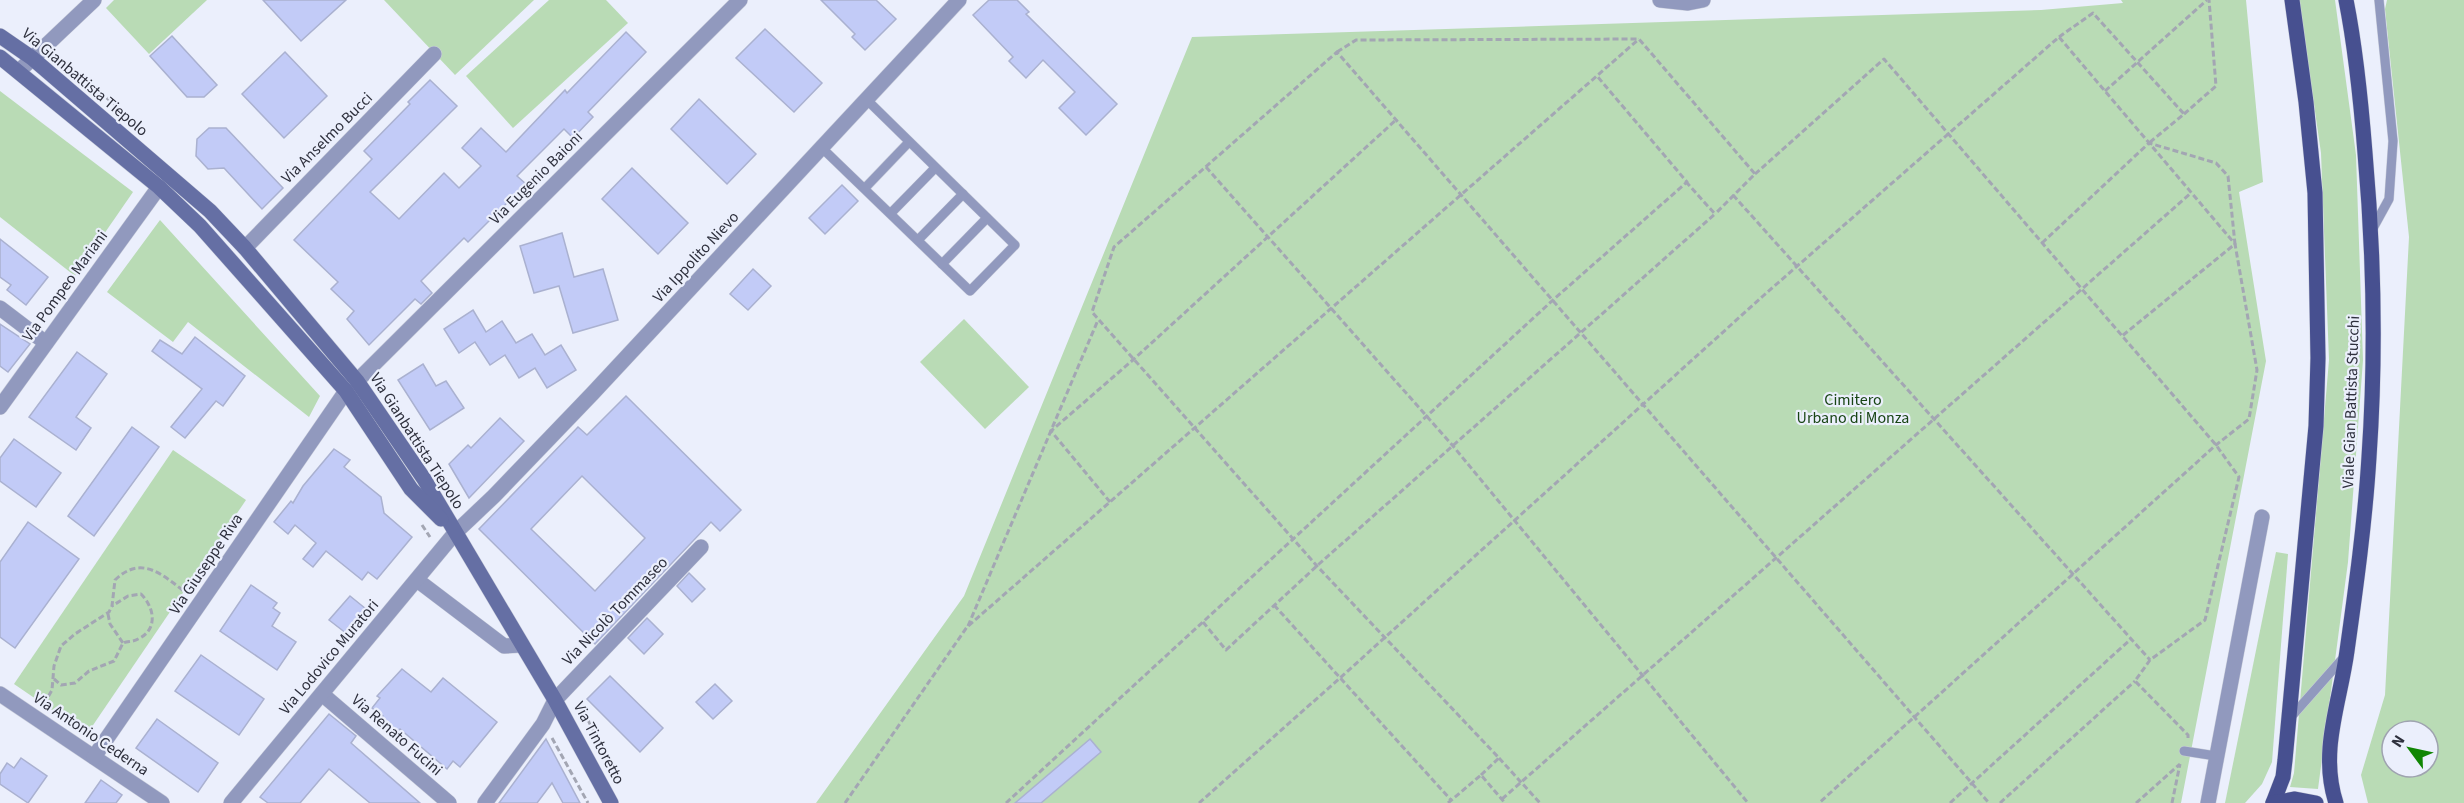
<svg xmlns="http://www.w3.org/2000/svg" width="2464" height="803" viewBox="0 0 2464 803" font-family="'Source Sans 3',sans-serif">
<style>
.green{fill:#b9dbb5;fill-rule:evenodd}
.building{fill:#c2cbf7;stroke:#aab1d0;stroke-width:1.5;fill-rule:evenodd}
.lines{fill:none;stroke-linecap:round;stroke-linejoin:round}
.lane-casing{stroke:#c9cdda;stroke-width:10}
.street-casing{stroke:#c9cdda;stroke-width:16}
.secondary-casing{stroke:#c9cdda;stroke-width:16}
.primary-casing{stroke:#c9cdda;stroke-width:16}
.path{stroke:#a3a6b3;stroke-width:3;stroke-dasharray:6 3;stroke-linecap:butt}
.lane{stroke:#9199be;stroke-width:9}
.street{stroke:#9199be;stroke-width:15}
.secondary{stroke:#656fa4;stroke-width:15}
.primary{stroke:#475090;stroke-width:15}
.labels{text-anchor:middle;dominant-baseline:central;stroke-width:4.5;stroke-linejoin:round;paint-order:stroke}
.street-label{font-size:16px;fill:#2e303d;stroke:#ebeffc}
.park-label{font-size:16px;fill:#184514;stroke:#ebeffc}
</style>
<rect width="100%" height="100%" fill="#ebeffc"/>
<!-- green -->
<g class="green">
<polygon points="114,0 207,0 149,54 106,8"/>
<polygon points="384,0 534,0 455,75"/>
<polygon points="549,0 606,0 628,23 513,128 466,76"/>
<polygon points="2121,0 2246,0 2263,182 2239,192 2266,361 2181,803 816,803 964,596 1192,37 2041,10 2123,3"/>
<polygon points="2299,0 2335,0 2356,155 2363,360 2348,562 2318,789 2290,787 2294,773 2329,360 2321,153"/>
<path d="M2387,0H2464V803H2368L2361,775L2385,695L2409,237L2385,9ZM2392,731H2428V767H2392Z"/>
<polygon points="0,91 133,192 75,276 0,217"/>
<polygon points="160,220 320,396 309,417 188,322 173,342 107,292"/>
<polygon points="964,319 1029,387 985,429 920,362"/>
<polygon points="173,450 246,500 87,734 14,684"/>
<polygon points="2276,552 2288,554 2272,762 2262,784 2245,803 2225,803"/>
</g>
<!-- building -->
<g class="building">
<polygon points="263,0 346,0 301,41"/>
<polygon points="821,0 876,0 896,19 865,50 852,37 855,34"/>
<polygon points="989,0 1017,0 1029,12 1026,14 1117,104 1086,135 1059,108 1075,92 1043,60 1026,78 1009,61 1013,57 973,15"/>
<polygon points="765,29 822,83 794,112 736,58"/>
<polygon points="626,32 646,52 588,112 593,117 573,138 564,129 517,176 526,184 468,242 464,238 421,281 432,293 421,304 415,299 369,345 347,319 354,311 331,289 338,282 294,240 372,159 364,151 410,104 408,102 430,80 457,106 370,192 399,219 444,173 459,188 481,166 462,148 481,128 506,152 565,90 567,93"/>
<polygon points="172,36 217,85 204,97 187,97 150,56"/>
<polygon points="285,52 327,96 284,138 242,94"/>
<polygon points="699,99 756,154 727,184 671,129"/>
<polygon points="209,128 226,128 283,188 262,209 224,168 208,169 196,156 197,139"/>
<polygon points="632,168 688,223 658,254 602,199"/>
<polygon points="842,185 858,201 825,234 809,218"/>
<polygon points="562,233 574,277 603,269 618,320 573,333 559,286 534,293 520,246"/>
<polygon points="0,239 48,277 26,305 7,290 11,285 0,277"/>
<polygon points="753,269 771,286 748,310 730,294"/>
<polygon points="473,310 486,332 502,321 516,343 532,334 545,355 561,345 576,370 547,388 535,368 519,378 505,355 490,365 475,342 459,353 444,329"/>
<polygon points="0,324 30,344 8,372 0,366"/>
<polygon points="195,337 245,376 223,406 216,401 185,438 171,427 202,389 152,351 160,340 182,354"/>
<polygon points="77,352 107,374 76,417 91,428 76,450 29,417"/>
<polygon points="423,364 436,386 446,381 464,408 430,430 398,380"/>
<path d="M626,396L741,510L720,531L711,522L595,644L479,529L578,427L587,435ZM582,476L645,538L595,591L531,529Z"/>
<polygon points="500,418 524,441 469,498 449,464 468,445 471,448"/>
<polygon points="132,427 159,447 94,536 68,516"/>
<polygon points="14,439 61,473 36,507 0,481 0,458"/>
<polygon points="334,449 350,460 344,467 381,497 384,513 412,537 377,579 368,572 362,580 326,551 313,567 303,559 316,543 295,525 288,534 274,522 291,501 293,503 303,486"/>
<polygon points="28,522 79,559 15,648 0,637 0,562"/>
<polygon points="689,573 705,589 692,602 677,586"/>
<polygon points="251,585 277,603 273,608 280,613 272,626 296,642 277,670 220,631"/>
<polygon points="350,596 371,613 351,637 329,620"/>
<polygon points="647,618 663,634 644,654 628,638"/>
<polygon points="201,655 264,699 239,735 175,691"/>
<polygon points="402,669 431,692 443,678 497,722 460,767 453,761 447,769 400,729 397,732 381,719 383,716 372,708 380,698 377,696"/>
<polygon points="610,676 663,728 640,752 587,699"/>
<polygon points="715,684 732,701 713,719 696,702"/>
<polygon points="329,714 356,736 351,743 420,803 370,803 329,769 300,803 268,803 260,797"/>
<polygon points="157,719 218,763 198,792 136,748"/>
<polygon points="546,739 580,803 563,803 552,783 537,803 499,803"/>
<polygon points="1090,739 1101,752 1041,803 1015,803"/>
<polygon points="21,758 47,776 28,803 0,784 0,774 7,763 14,768"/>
<polygon points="101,780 122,795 116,803 85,803"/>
</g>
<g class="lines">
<defs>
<g id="lane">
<polyline points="823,149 970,291 1015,245 867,100"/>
<polyline points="865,188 909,142"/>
<polyline points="891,213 935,168"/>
<polyline points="2372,230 2389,199 2393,141 2379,0"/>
<polyline points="918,240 963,194"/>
<polyline points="942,264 987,218"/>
<polyline points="2291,717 2345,656"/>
<polyline points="2184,751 2216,756"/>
</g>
<g id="street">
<polyline points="1660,0 1688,3 1703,0"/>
<polyline points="19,71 94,0"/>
<polyline points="245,248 434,54"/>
<polyline points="0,308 46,343"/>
<polyline points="357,381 740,0"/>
<polyline points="0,407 159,187"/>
<polyline points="417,580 504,646 521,645"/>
<polyline points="0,694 162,803"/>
<polyline points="322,694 449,803"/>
<polyline points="94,757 346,391"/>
<polyline points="231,803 455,533 494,496 592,394 959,0"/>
<polyline points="485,803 543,724 555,700 701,547"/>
<polyline points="2208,803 2262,517"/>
</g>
<g id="secondary">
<polyline points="0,36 32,58 210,211 245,248 357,381 424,479 555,700 611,803"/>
<polyline points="0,57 159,187 200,226 346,391 411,489 441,519"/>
</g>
<g id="primary">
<polyline points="2273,803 2283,777 2285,760 2316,426 2318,358 2315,193 2306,102 2292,0"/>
<polyline points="2273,803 2295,799 2316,803"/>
<path d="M2336,803C2319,751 2340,703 2347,651C2356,587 2365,522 2369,457C2376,356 2374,254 2365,153C2361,102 2356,50 2346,0"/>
</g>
</defs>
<!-- lane casing -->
<use href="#lane" class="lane-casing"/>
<!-- street casing -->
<use href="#street" class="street-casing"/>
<!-- secondary casing -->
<use href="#secondary" class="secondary-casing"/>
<!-- primary casing -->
<use href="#primary" class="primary-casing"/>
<!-- path -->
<g class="path">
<polyline points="2059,37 2093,13 2184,114 2149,143"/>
<polyline points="1337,52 1356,40 1639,39 1755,174 1715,214"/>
<polyline points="2105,91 2207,0"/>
<polyline points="100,92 140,127"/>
<polyline points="2184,114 2216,86 2209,0"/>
<polyline points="1206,167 1453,446 1748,803"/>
<polyline points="1755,174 1884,59 2216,445 2239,477 2205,620 2150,660 2135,681 2188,735 2188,738"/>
<polyline points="1733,195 2150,660"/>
<polyline points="2042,243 2149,143 2216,163 2228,176 2235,244 2122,336"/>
<polyline points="1110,502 1051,431 1134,359 1397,119"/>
<polyline points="422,525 430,537"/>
<polyline points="1274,605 1451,800"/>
<polyline points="108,614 110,624 123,643"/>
<polyline points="1203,622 1226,650 1319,564 1715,214 1687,183"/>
<polyline points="968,626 1098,320"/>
<path d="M54,679L61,685L75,683L89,671L114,661L123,643C128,641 133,642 138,639C158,630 155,608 141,594L128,596L112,606"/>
<path d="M44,704L52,690L54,666L61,646L75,634L109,612L112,606L115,580C143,553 164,577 188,594"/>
<polyline points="588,720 612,767"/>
<polyline points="552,738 588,803"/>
<polyline points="1499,758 1540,803"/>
<polyline points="1481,775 1499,758 1317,566 1092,312 1114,247 1337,52 1989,803"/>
<polyline points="1502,799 2191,193"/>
<polyline points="845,803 967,627 1639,39"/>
<polyline points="1006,803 1553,300 1687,182 1597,76"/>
<polyline points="1199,803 1340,678 1763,296 2059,37 2235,244 2257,370 2249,419 2216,445 1819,803"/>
<polyline points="1448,803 1481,775 1505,803"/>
<polyline points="1950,803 2131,639"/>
<polyline points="2000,803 2135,681"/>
<polyline points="2136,803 2180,764"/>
<polyline points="2172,803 2180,764"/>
</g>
<!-- lane -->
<use href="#lane" class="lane"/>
<!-- street -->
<use href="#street" class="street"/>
<!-- secondary -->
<use href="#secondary" class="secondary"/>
<!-- primary -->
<use href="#primary" class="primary"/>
</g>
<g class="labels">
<!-- street labels -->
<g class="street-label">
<text transform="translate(85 82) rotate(40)">Via Gianbattista Tiepolo</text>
<text transform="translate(327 138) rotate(-45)">Via Anselmo Bucci</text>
<text transform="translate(536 178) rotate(-45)">Via Eugenio Baioni</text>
<text transform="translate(696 257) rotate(-47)">Via Ippolito Nievo</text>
<text transform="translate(65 286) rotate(-54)">Via Pompeo Mariani</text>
<text transform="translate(2351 402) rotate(-88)">Viale Gian Battista Stucchi</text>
<text transform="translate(417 441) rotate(57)">Via Gianbattista Tiepolo</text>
<text transform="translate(206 564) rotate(-56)">Via Giuseppe Riva</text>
<text transform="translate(615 611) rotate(-46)">Via Nicolò Tommaseo</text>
<text transform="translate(329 657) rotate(-50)">Via Lodovico Muratori</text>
<text transform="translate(91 734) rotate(34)">Via Antonio Cederna</text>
<text transform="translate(397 735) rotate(41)">Via Renato Fucini</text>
<text transform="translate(599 743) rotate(62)">Via Tintoretto</text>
</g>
<!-- park labels -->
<g class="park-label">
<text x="1853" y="400">Cimitero<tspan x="1853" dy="18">Urbano di Monza</tspan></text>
</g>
</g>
<!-- north arrow -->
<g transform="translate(2410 749) rotate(303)"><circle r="28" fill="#ebeffc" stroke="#9fa3b0" stroke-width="1.5"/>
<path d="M0-4.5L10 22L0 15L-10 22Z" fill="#118604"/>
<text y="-9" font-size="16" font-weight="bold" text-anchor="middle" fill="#2e303d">N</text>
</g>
</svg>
